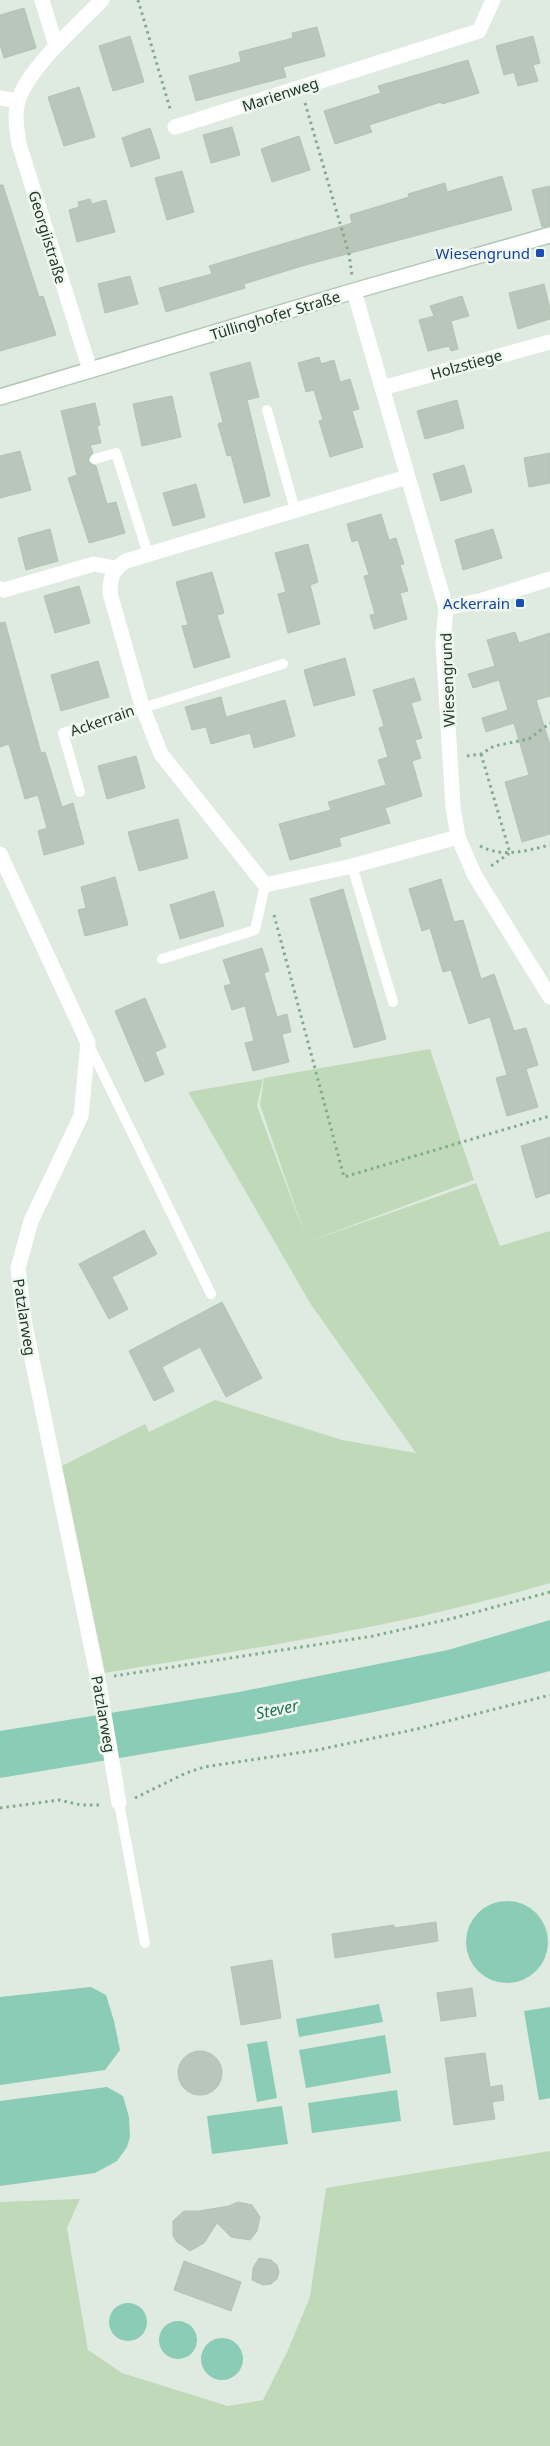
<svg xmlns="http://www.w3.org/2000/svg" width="550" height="2446" viewBox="0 0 550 2446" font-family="'Noto Sans',sans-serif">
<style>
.green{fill:#c0dab9}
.water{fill:#8accb6}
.building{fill:#b8c7ba;stroke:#b2c3b4}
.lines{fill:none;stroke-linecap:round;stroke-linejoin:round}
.secondary-casing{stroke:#b3c9b6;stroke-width:18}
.path{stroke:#81ac8a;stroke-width:3;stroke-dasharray:2.5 4;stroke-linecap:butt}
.service{stroke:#fff;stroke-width:10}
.minor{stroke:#fff;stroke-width:15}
.secondary{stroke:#fff;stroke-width:15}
.transit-dot{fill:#1a4fb4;stroke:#eff7ef;stroke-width:2}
.labels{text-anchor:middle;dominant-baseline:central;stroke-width:5;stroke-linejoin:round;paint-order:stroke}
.street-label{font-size:15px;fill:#213927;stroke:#eff7ef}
.transit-label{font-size:15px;fill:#164399;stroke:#eff7ef;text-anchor:end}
.water-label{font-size:16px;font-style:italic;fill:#1f7157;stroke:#eff7ef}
</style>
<rect width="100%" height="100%" fill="#dfeae0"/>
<!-- green -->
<g class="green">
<path d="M430,1049L474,1180L307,1242L476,1183L500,1246L550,1231V1583C404,1626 255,1648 105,1673L62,1466L145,1424L149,1432L215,1400L342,1440L416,1453L310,1303L188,1092L263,1079L257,1106L306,1238L260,1105L264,1078Z"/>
<polygon points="550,2151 550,2446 0,2446 0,2202 80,2199 67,2228 88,2350 122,2373 228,2406 263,2400 288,2350 310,2297 326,2188"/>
</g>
<!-- water -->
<g class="water">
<path d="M550,1620V1671C369,1719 185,1747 0,1778V1731L239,1692L448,1650Z"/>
<circle cx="507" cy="1942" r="41"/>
<polygon points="91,1987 106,1995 114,2021 120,2050 105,2070 0,2085 0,1997"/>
<polygon points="379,2004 383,2022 299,2037 296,2019"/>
<polygon points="550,2007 550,2098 539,2100 524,2011"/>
<polygon points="385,2035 391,2073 306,2088 299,2050"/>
<polygon points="267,2041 277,2098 257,2102 247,2044"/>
<polygon points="107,2087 123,2096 129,2117 130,2137 127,2147 117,2161 95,2173 0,2186 0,2101"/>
<polygon points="397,2090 401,2121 312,2133 308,2103"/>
<polygon points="282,2106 288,2144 212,2154 207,2116"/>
<circle cx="128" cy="2322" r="19"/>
<circle cx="178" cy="2340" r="19"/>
<circle cx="222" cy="2359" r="21"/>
</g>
<!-- building -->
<g class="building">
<polygon points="24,8 36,48 4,58 0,44 0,15"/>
<polygon points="317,27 325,56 283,67 286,77 196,101 189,76 241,62 239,52 293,38 292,33"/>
<polygon points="130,36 144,82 113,91 99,46"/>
<polygon points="533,36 540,63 533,65 538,81 518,86 514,72 504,75 496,46"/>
<polygon points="468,60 479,93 442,104 441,102 369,125 372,132 335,144 324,111 381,93 378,86"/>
<polygon points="79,87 95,137 64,146 48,97"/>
<polygon points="232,127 240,155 211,163 203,135"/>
<polygon points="150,128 160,158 131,167 122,138"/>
<polygon points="299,136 310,170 272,182 261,149"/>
<polygon points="182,171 194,212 167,220 155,178"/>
<polygon points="502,176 512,210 302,266 244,284 245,288 166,312 159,288 212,274 209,266 352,223 350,215 409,197 408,194 445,183 447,192"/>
<polygon points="0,185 3,185 39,297 43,296 56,335 0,351"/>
<polygon points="550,186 550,226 542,227 532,190"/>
<polygon points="90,199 92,204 106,200 115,232 77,242 69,210 79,207 78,202"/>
<polygon points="130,276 138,304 105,313 98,284"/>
<polygon points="544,284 550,309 550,319 518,329 509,293"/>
<polygon points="462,296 469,316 451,321 458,349 451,351 449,346 428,351 419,320 434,316 430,306"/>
<polygon points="319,357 321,364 334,360 340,382 350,379 359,409 352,411 363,447 330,457 319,421 323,420 314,390 306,392 298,363"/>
<polygon points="250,362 259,397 247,400 270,496 244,503 231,455 227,456 218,424 223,422 210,373"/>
<polygon points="172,396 181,437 142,446 133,404"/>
<polygon points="457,400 464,428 425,439 417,411"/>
<polygon points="95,403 100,425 97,426 101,443 90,445 93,453 88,460 91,464 96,466 107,504 116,502 125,533 89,543 68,478 77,475 61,411"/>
<polygon points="20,451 31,490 0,498 0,456"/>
<polygon points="550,453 550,483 529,487 524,458"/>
<polygon points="464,465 472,492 441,501 433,474"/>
<polygon points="196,484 205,517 173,526 163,493"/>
<polygon points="381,514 389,540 396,538 404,564 400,565 408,591 400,593 407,619 374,629 370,615 375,614 364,576 369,575 358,540 352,542 347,524"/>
<polygon points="50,529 58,561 26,570 18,538"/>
<polygon points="493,529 502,558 463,570 455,540"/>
<polygon points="308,544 318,582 310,585 320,624 288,633 278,594 286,592 275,553"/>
<polygon points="212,572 224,613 217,615 230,657 194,668 182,626 188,625 176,582"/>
<polygon points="79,586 90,623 55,633 44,596"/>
<polygon points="5,622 41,753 45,752 62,807 73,803 84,844 44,855 38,831 47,828 38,795 25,799 9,744 0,747 0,623"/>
<polygon points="515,632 519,643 550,633 550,696 536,700 550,745 550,834 522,842 505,782 529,775 514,723 486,732 482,718 508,710 499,680 473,688 468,674 495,666 487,640"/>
<polygon points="345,658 355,695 314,706 304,670"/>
<polygon points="98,661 109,697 61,711 51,675"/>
<polygon points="414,678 421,700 411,703 422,738 415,740 421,758 412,761 422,796 385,808 390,823 339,838 341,846 290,860 279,824 331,810 328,802 386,785 378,760 388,757 379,728 384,726 373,690"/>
<polygon points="221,697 226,717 285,700 295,736 254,748 250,733 211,744 206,727 192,730 185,707"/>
<polygon points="136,756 145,788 107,799 98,766"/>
<polygon points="178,819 188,858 139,871 128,832"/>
<polygon points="115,877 128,925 85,936 78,910 86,908 81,887"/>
<polygon points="441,879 454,922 463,920 481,979 494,974 514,1031 526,1028 538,1065 526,1069 538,1107 507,1116 496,1078 507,1075 490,1017 469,1024 451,970 443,972 430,928 422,931 409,889"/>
<polygon points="343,889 386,1039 354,1048 310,899"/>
<polygon points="214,891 224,926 180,939 170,905"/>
<polygon points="262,948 269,971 264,973 277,1017 287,1014 291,1032 282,1034 289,1062 253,1071 245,1043 254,1041 245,1006 232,1010 224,986 231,984 223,960"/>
<polygon points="145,998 166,1047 155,1052 164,1074 145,1082 115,1011"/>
<polygon points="550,1137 550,1193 536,1198 521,1146"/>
<polygon points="144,1230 157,1254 112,1277 128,1309 109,1319 79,1264"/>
<polygon points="222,1302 262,1378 226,1397 200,1347 162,1367 174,1391 154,1401 129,1351"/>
<polygon points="436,1922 438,1941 335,1958 332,1934 394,1925 394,1928"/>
<polygon points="272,1960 281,2018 241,2025 231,1967"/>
<polygon points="472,1988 476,2016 441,2021 437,1993"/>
<circle cx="200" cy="2073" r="22"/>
<polygon points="485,2053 490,2087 502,2085 504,2100 492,2102 495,2119 454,2125 445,2058"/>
<polygon points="238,2202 252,2205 260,2217 257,2231 250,2240 231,2237 217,2223 204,2243 190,2251 177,2242 173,2236 173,2221 184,2211 199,2211 229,2206"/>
<polygon points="259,2258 271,2260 277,2265 279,2272 277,2279 271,2284 263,2285 252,2280 253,2268"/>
<polygon points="184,2261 241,2282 231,2311 174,2290"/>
</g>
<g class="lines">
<defs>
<polyline id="secondary" points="0,397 354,291 550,235"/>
</defs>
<!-- secondary casing -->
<use href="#secondary" class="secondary-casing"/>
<!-- path -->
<g class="path">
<polyline points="138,0 171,112"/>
<polyline points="305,103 349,254 352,276"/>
<polyline points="481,754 510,853 488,868"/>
<polyline points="467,756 481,754 494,746 529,739 550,723"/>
<path d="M480,846C504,858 525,851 550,845"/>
<polyline points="274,915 344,1177 550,1116"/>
<polyline points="114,1676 373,1636 454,1618 550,1592"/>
<polyline points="135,1798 186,1773 204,1767 317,1750 417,1729 550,1695"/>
<polyline points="0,1808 59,1800 81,1805 102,1805"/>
</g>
<!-- service -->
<g class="service">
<polyline points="267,410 295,510"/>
<polyline points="95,459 116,453 148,554"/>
<polyline points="80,792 63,733 283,664"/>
<polyline points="352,866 393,1002"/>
<polyline points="162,959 255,930 265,885"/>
<polyline points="89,1045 211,1294"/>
<polyline points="119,1803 145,1943"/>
</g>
<!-- minor -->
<g class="minor">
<polyline points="42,0 56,46"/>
<polyline points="0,98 18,101"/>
<polyline points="175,127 479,31 493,0"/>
<polyline points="354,291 446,608 443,642 453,807 458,837 475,876 550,997"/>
<path d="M90,370L19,144C17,130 14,115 18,101C29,67 77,26 102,0"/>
<polyline points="382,388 550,342"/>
<path d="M407,477L126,561C112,570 110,578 110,593L142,706L161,754L265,885L352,866L458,837"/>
<polyline points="0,589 4,590 94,564 115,568"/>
<polyline points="446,608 483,600 550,579"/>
<polyline points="0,854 88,1043 81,1116 31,1221 18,1268 25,1325 98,1679 119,1803"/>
</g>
<!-- secondary -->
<use href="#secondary" class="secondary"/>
</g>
<!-- markers -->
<g class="transit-dot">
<rect x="535" y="248" width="10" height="10" rx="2.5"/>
<rect x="515" y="598" width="10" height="10" rx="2.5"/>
</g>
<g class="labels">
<!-- street labels -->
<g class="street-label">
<text transform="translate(280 94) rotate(-18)">Marienweg</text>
<text transform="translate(48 237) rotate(73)">Georgiistraße</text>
<text transform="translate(275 315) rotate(-17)">Tüllinghofer Straße</text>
<text transform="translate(466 364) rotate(-16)">Holzstiege</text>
<text transform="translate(447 680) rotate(-92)">Wiesengrund</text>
<text transform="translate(102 720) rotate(-19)">Ackerrain</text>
<text transform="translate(25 1317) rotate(81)">Patzlarweg</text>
<text transform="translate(104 1714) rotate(80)">Patzlarweg</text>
</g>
<!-- transit labels -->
<g class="transit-label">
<text x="530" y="253">Wiesengrund</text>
<text x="510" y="603">Ackerrain</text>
</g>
<!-- water labels -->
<g class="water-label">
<text transform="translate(277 1709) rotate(-12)">Stever</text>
</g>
</g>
</svg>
